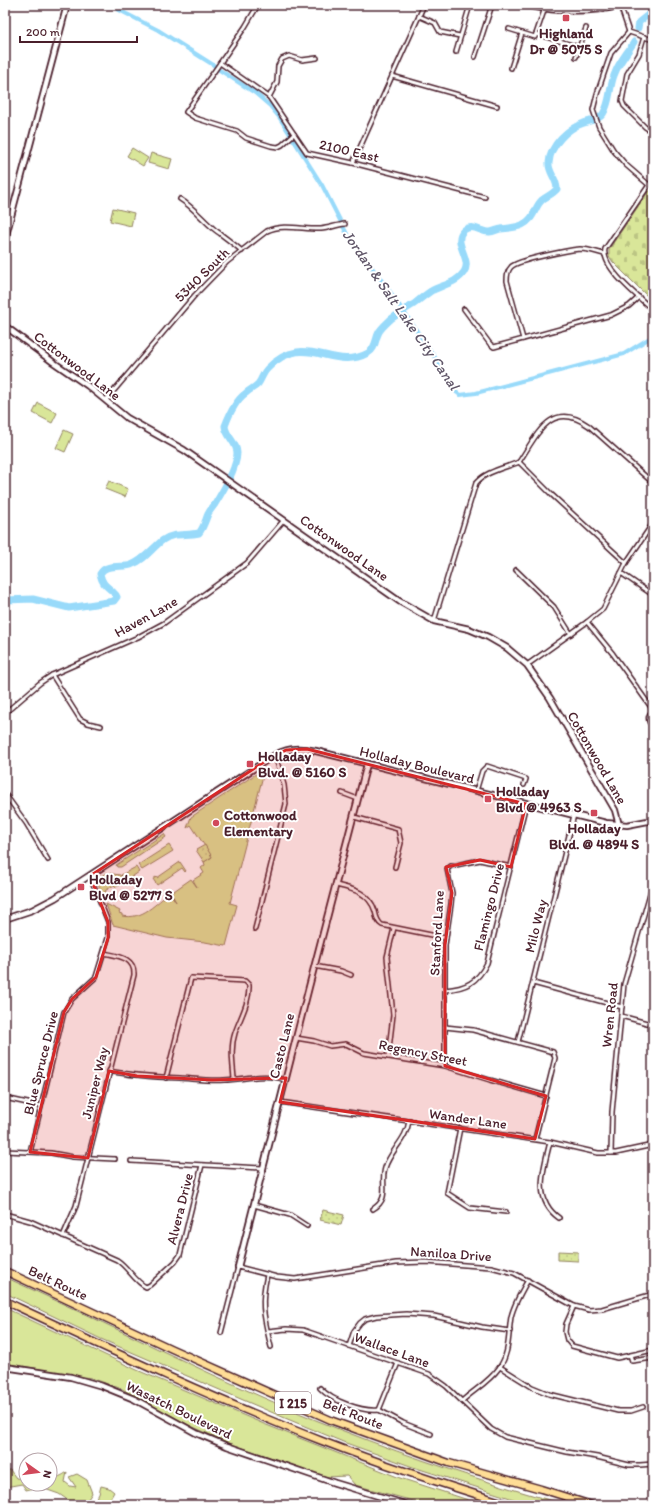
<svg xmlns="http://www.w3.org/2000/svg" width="658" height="1510" viewBox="0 0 658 1510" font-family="Itim,sans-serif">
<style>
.grass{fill:#d9e699;stroke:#928262}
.cemetery{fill:url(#cemetery-stones);stroke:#928262}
.park{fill:url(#park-dots);stroke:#928262}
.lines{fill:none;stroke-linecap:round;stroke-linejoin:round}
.canal{stroke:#98dafa;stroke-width:4}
.river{stroke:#98dafa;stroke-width:7}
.street-casing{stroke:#4a1f2b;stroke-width:6}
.secondary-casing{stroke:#4a1f2b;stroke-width:8}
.highway-casing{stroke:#4a1f2b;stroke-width:9}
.street{stroke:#fff;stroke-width:3}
.secondary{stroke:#fff;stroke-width:4.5}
.highway{stroke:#ffdd96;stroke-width:6}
.marked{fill:#d62828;fill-opacity:0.2;stroke:#d62828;stroke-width:3;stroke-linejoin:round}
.poi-dot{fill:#d1495b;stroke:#fff;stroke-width:1.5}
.labels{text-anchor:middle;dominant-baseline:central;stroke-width:4;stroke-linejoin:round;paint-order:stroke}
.shield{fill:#fff;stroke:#80626b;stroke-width:1}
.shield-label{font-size:13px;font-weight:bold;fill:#4a1f2b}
.poi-label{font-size:14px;font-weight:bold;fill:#4a1f2b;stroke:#fff;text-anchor:start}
.street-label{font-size:14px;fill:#4a1f2b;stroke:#fff}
.water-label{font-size:15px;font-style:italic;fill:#615769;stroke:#fff}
</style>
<defs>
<pattern id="cemetery-stones" width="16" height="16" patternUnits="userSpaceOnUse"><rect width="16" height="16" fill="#d9e699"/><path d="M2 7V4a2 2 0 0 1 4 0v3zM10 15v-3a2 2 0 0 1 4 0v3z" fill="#bcc584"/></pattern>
<pattern id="park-dots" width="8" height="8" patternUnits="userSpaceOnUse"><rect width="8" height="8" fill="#d9e699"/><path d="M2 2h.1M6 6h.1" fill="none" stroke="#bcc584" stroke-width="1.8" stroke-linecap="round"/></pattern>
</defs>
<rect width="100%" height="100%" fill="#fff"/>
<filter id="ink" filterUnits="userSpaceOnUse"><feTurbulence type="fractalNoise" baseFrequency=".025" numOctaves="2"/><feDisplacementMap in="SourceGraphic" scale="8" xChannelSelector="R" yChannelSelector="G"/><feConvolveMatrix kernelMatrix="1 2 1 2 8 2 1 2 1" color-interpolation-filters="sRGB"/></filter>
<g filter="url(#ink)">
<!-- grass -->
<g class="grass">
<polygon points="132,148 148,158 143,166 127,156"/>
<polygon points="151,153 172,159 169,169 148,163"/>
<polygon points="113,208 134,213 131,226 110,221"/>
<polygon points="38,403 57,413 52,423 33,413"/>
<polygon points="64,430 73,434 65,452 56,448"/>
<polygon points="109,481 128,489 125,497 105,489"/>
<path d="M265,768L230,903L237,905L226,946L205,942L167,938L113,925L106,904L120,911L119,913L122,914V916C144,920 155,903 170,893L176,902L171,893L191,879L197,887L193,880L204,873L201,868L205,865L204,862L212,857L191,825L187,828L191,817Z"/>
<polygon points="164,834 166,837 121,867 117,867 116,865"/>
<polygon points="169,845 173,851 142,870 138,865"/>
<polygon points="180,862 186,871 185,872 182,868 157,885 153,879 156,877 157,878"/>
<polygon points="136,867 139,872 126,881 121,875"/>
<polygon points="106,873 120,875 125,882 116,887 114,885 105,891 109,897 104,898 96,879"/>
<path d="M5,1277C48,1297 92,1317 135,1338C203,1370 271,1403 341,1430C415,1459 491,1484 567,1505H532L413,1467L343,1442L285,1418L101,1339L5,1293Z"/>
<polygon points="5,1308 137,1370 264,1424 400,1478 484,1505 428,1505 355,1485 347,1476 326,1477 226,1442 189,1425 122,1389 91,1378 5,1363"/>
<path d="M5,1470H10L16,1478L26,1479V1484H50V1478C57,1478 62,1476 67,1472L65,1482L70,1486L76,1487L69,1477L77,1474L87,1480L92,1493L88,1499L95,1501L99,1494L101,1486L109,1488L114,1492L110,1499H102L107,1504L112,1505H75L59,1494L39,1487L26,1490L22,1484L5,1487Z"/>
</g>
<!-- cemetery -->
<polygon class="cemetery" points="653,189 653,302 613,262 609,256 609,249 648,192"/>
<!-- park -->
<g class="park">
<polygon points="205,845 212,857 204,862 196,850"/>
<polygon points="323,1210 344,1215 341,1225 320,1220"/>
<polygon points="558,1251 578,1252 578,1261 558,1260"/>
</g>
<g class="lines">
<!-- canal -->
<g class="canal">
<polyline points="116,5 119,10 158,30 215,66"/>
<polyline points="218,69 255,93 270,106 279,117 322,185 348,236 386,286 449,378 456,392 460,395 476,393 624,354 653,336"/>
</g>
<!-- river -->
<g class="river">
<polyline points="638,28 639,22 653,11"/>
<path d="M5,600L33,599L69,608L114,601L117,597L116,595C108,586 103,587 100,574C106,563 122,568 131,565C145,560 152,548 163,540C174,532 186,536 199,533C204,527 205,521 208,514C210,510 213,507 215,504C223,491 237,468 237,453C237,442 226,437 225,426C229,415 236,400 246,393C249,390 254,388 258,384C262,379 262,374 267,369C305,329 332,373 368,353C376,349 375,339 379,332C382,327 387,323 391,319C398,314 406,309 414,304C419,300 425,295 431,291C442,285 457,283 464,272C473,259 451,242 464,230C473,223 481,233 490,232C494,232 498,229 501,229C509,228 515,228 522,225C536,218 534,207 542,200C547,196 553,194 557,189C557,179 548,172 549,163C550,145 568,128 584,123C590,120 598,121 603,114C611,102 609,86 615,73C619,62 628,52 634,42"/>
</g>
<defs>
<g id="street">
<polyline points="258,5 245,27 186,112 195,118 237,131 246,138 271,146 278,147 282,145 294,134"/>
<polyline points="620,5 629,32 653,40"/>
<polyline points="419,16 435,23 440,32 460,36"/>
<polyline points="509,29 535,37 546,5"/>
<path d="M629,32L611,53L597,94L593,110L599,127L614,151L626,165L649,185L605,249C601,268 640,298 653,310"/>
<polyline points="536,34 579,47"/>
<polyline points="644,37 639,54 627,74 622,101 624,106 645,127 653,132"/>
<polyline points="456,52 470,5"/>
<polyline points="475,57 492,5"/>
<polyline points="576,57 586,28"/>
<polyline points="220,63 269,97 307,153 353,163 485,197"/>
<polyline points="511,68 522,33"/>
<polyline points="392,76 497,106"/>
<polyline points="269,97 277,82 278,66 282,59 289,56 302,60 317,58"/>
<polyline points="353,163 424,5"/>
<path d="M180,199C193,207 202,219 214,229C223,236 233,243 242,251"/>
<polyline points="464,309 490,344 494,347 611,315 629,306 639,297"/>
<path d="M523,339L507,281C507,276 507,271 511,267C517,260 569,250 580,249C588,249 596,252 604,254"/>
<path d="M106,400L195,295L227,262L267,231C283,223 304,230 321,229C329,228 337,225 345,224"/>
<path d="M519,462C537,435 551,399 589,426L653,483"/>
<polyline points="519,462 552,495 626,563"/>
<polyline points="516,570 554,607 571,634"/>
<polyline points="621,573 653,595"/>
<path d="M434,621L476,483C486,471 505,468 519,462"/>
<polyline points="587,622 613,654 653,710"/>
<polyline points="527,665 587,622 603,609 626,563 653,523"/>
<polyline points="52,675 80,719 88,723 101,726"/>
<path d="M653,711C647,715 647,722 653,726"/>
<polyline points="5,713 40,683 52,675 138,637 164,623 247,563 284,520"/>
<polyline points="476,791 482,771 487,766 526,779 524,785"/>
<polyline points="342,793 358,799"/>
<polyline points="5,794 26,823 48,860"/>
<polyline points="354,817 398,829 401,843 395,867"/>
<path d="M336,885C353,889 369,892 375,911C376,916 377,922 382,925L446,938"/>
<polyline points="255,929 286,804 284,785 275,755"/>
<polyline points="314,966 341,971 351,975"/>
<polyline points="533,983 622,1007"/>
<path d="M445,990C466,988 477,983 487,963L526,804"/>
<polyline points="621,1016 647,1023 653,1023"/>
<polyline points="445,1027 473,1030 553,1052 555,1058 535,1139"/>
<polyline points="296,1038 314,1041 330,1046 346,1044 364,1053 445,1066 490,1080 546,1096"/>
<polyline points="518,1042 574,815"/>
<polyline points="388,1057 393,1015 387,957 394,928"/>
<polyline points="445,1066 445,945 451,904 452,893 447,869 451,866 480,860 511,867"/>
<path d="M109,1071C133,1076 156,1077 180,1078C195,1079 209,1081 224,1080C243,1080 266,1072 285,1080"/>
<path d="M166,1078L191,978L245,981L249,985C250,1002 240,1018 235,1033C230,1048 233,1064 234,1079"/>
<polyline points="5,1098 41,1106"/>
<polyline points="280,1102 550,1142 598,1153 616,1153 653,1145"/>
<polyline points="460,1128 447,1193 470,1208 506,1212"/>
<path d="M550,1142C544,1168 532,1199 559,1218"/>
<polyline points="5,1151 51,1153 73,1157 115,1159"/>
<polyline points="30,1152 64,1012 72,999 96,977 108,938 108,922 90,876"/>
<polyline points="611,1153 612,1112 624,984 653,883"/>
<polyline points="131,1161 263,1168"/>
<polyline points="254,1205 290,1215 307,1226"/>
<path d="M373,1209C391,1198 380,1184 385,1168C390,1151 407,1139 409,1121"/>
<path d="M5,1214L30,1221L117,1260C128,1267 135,1282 146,1287L150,1285L175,1262L180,1255L202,1165"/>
<path d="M63,1236L76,1206L134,975C135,957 117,956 104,953"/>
<path d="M267,1275C260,1305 264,1317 271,1347"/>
<polyline points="574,1306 566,1324 565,1332 567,1340 572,1346 617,1358 653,1350"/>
<polyline points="268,1331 286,1329 303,1330 429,1374 446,1386 491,1429 505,1437 567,1452 597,1457 629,1465 640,1465 653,1464"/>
<polyline points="221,1333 238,1267 277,1277 295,1279 396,1263 426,1262 491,1267 514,1273 574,1306 589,1310 602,1309 653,1294"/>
<polyline points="349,1346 354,1331 360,1323 365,1319 376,1316 406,1314 434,1316 482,1327 510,1331"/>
<polyline points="630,1355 632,1361 653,1358"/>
<polyline points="500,1367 532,1387 549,1394 618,1411 631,1411 643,1407"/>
<path d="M320,1388C332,1401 362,1412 379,1410"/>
<path d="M462,1401C474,1390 489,1382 499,1368C510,1353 508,1335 511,1317C514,1304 521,1292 528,1280"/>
<polyline points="379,1410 403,1423 431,1434"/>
<polyline points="379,1410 398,1363"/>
</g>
<g id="secondary">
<path d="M526,5C558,12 590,13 622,5"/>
<polyline points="5,239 67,5"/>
<polyline points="5,326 53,362 88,386 127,418 184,450 399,601 434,621 469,629 488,637 507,648 527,665 550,698 615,810 619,825"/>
<path d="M5,919L32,910L55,898L270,758C285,748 298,747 316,751L606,823L627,825L653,820"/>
<polyline points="238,1267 309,987 367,764"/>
<polyline points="5,1367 71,1377 102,1386 134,1399 196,1433 227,1446 335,1483 408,1505"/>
</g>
<g id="highway">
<polyline points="5,1271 172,1349 333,1421 449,1463 541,1489 592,1505"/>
<path d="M5,1301C110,1350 214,1399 322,1441C384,1465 448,1486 511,1505"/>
</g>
</defs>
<!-- street casing -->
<use href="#street" class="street-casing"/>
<!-- secondary casing -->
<use href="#secondary" class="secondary-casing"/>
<!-- highway casing -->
<use href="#highway" class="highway-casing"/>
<!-- street -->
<use href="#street" class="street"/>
<!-- secondary -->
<use href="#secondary" class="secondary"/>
<!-- highway -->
<use href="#highway" class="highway"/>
</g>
</g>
<!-- marked area -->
<path class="marked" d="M307,749L526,804L511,867L480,860L446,867L452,893L445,945V1066L546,1096L535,1139L280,1102L286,1078L212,1080L137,1076L109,1071L88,1158L30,1152L64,1012L72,999L96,977L108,938V922L90,876L270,758L286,750Z"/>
<!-- markers -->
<g class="poi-dot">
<rect x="562" y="14" width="8" height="8" rx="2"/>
<rect x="246" y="760" width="8" height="8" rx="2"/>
<rect x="484" y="795" width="8" height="8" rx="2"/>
<rect x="590" y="809" width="8" height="8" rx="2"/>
<circle cx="216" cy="823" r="4"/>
<rect x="77" y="883" width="8" height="8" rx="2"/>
</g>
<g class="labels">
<!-- shield labels -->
<rect class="shield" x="275" y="1392" width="36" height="22" rx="3"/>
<g class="shield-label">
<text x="293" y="1403">I 215</text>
</g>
<!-- poi labels -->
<g class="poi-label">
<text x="566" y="33" text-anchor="middle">Highland<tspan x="566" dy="16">Dr @ 5075 S</tspan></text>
<text x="258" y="756">Holladay<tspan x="258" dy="16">Blvd. @ 5160 S</tspan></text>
<text x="496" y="791">Holladay<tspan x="496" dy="16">Blvd @ 4963 S</tspan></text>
<text x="224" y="815">Cottonwood<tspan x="224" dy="16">Elementary</tspan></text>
<text x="594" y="828" text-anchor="middle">Holladay<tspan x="594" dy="16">Blvd. @ 4894 S</tspan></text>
<text x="89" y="879">Holladay<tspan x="89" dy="16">Blvd @ 5277 S</tspan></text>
</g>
<!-- street labels -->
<g class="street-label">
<text transform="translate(349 151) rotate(13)">2100 East</text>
<text transform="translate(202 275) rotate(-45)">5340 South</text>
<text transform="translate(77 366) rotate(37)">Cottonwood Lane</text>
<text transform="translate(344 548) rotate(35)">Cottonwood Lane</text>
<text transform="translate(146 617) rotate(-29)">Haven Lane</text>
<text transform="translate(597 758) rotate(60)">Cottonwood Lane</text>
<text transform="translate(417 765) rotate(14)">Holladay Boulevard</text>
<text transform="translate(489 907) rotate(-76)">Flamingo Drive</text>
<text transform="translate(536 926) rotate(-76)">Milo Way</text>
<text transform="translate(437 933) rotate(-87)">Stanford Lane</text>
<text transform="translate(610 1015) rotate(-84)">Wren Road</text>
<text transform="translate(282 1046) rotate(-76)">Casto Lane</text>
<text transform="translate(423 1053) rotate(11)">Regency Street</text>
<text transform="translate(41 1063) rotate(-76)">Blue Spruce Drive</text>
<text transform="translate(95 1083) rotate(-76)">Juniper Way</text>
<text transform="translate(468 1119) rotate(8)">Wander Lane</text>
<text transform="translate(180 1209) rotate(-76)">Alvera Drive</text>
<text transform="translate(451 1254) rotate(4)">Naniloa Drive</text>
<text transform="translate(58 1283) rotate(25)">Belt Route</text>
<text transform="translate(392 1350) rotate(20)">Wallace Lane</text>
<text transform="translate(179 1410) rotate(26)">Wasatch Boulevard</text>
<text transform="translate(353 1414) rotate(21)">Belt Route</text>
</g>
<!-- water labels -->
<g class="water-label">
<text transform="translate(401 310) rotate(55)">Jordan &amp; Salt Lake City Canal</text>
</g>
</g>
<!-- margin -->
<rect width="658" height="1510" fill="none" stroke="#fff" stroke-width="20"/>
<rect x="10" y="10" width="638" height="1490" fill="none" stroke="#4a1f2b" stroke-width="1.5" filter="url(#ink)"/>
<!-- north arrow -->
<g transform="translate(38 1472) rotate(104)"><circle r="19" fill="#ffffff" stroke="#b7a5aa"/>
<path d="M0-3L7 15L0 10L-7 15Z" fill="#d1495b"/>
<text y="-6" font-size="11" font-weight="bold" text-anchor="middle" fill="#4a1f2b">N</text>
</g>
<!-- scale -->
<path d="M20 36v6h117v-6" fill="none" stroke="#4a1f2b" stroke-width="2"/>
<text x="26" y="36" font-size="12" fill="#4a1f2b" stroke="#ffffff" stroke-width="3" paint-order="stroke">200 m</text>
</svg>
